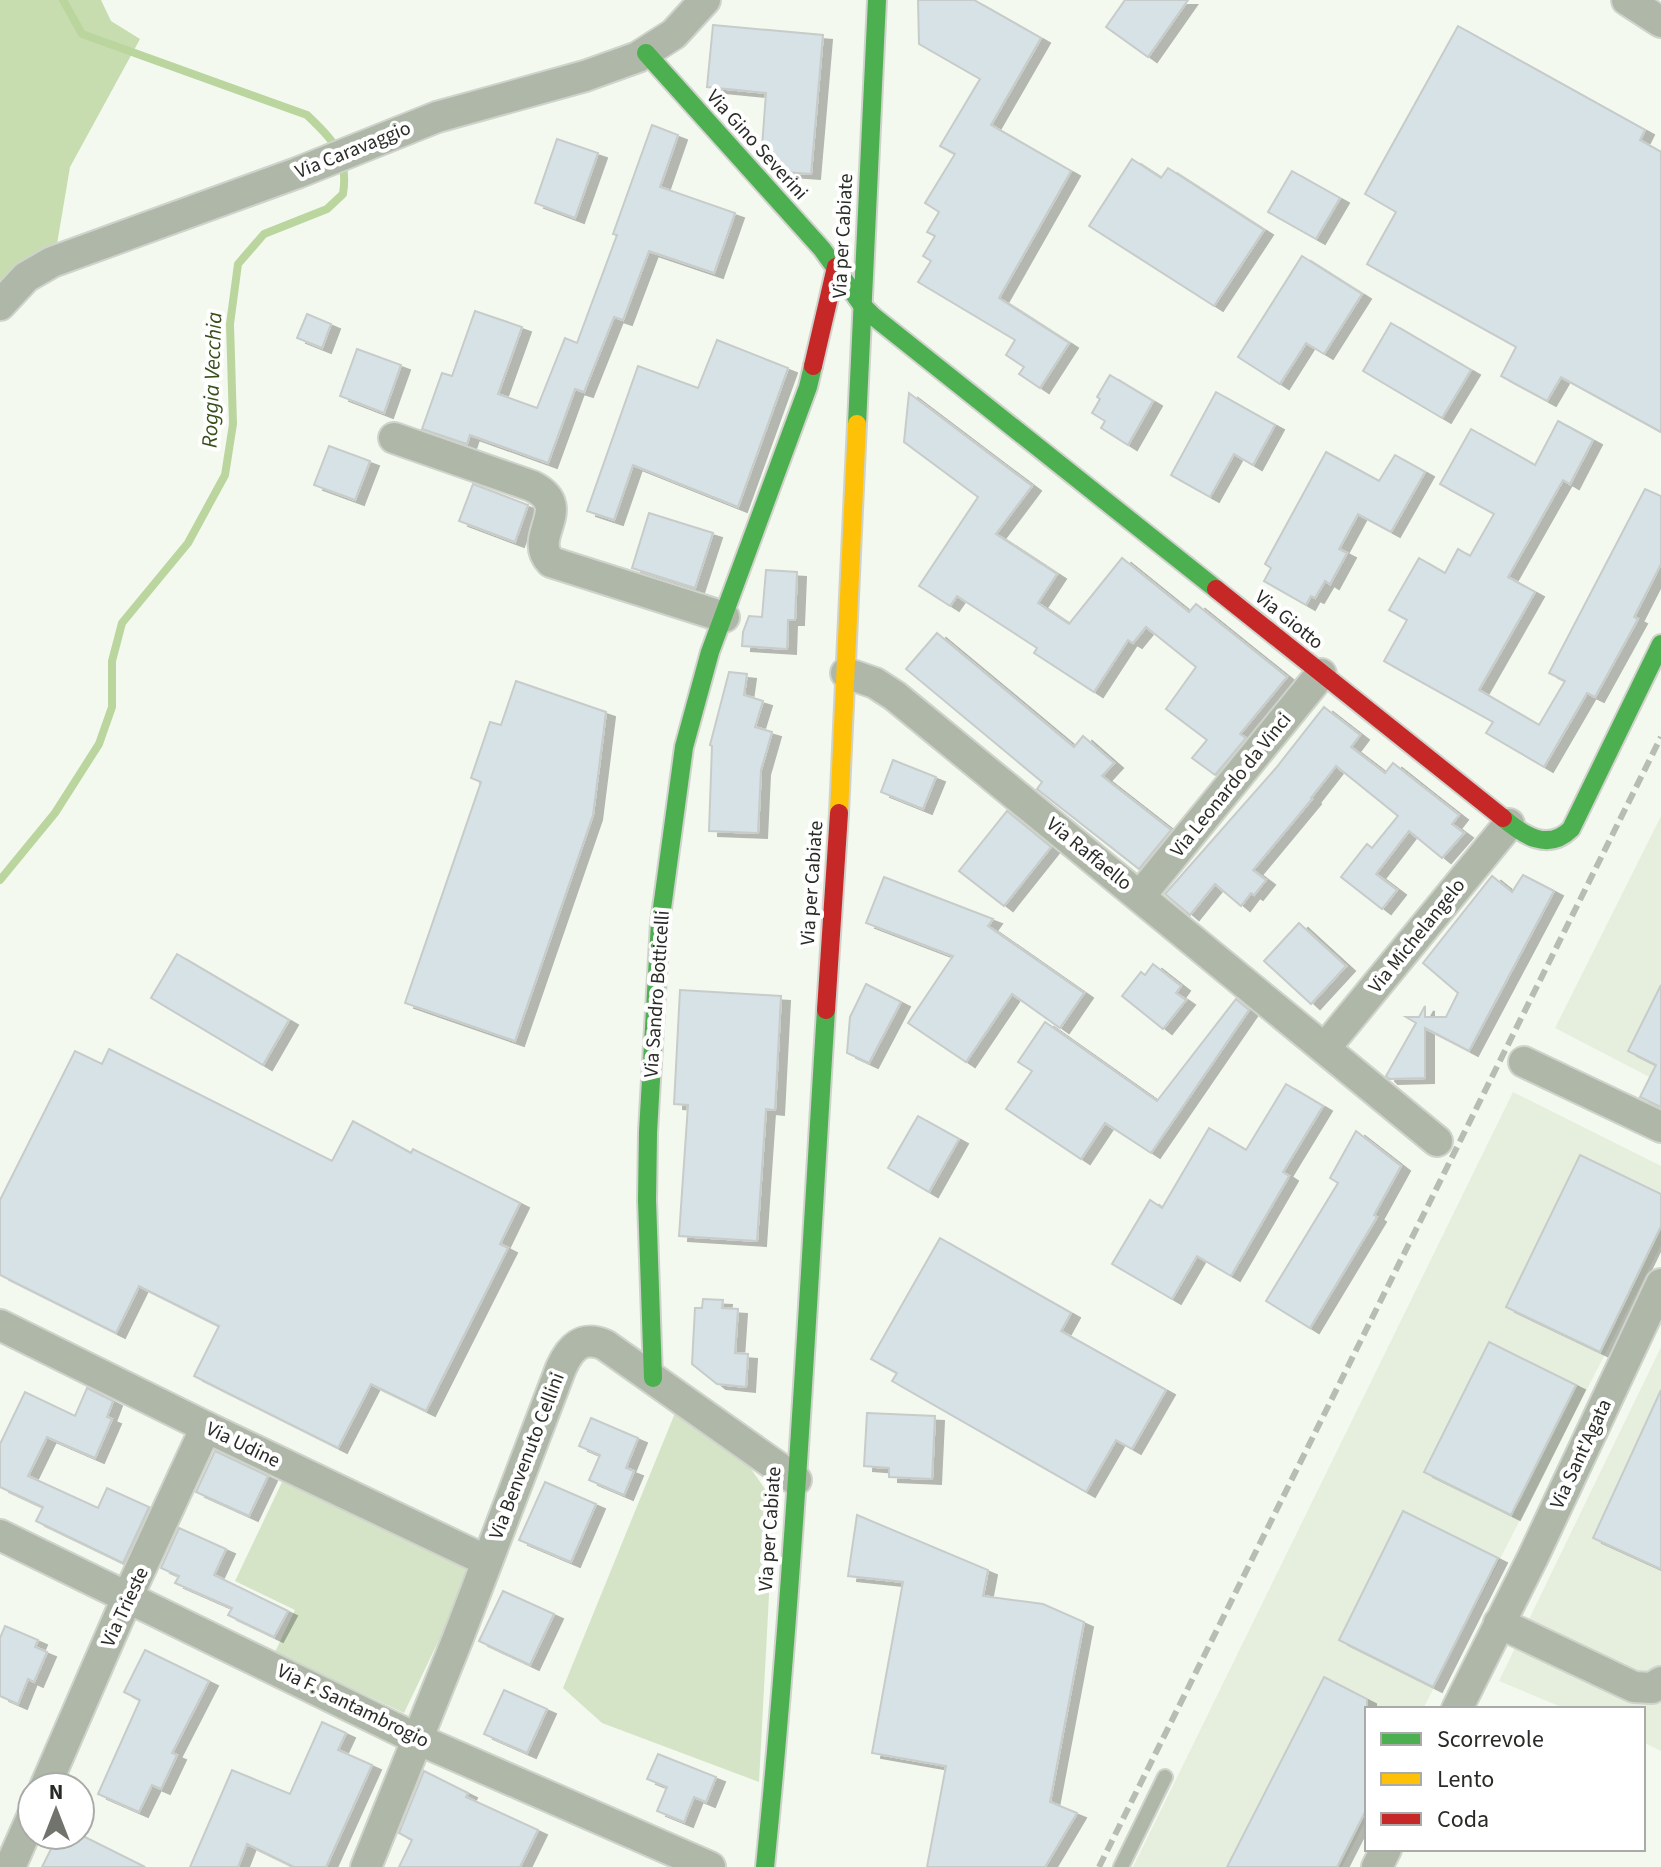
<svg xmlns="http://www.w3.org/2000/svg" width="1661" height="1867" viewBox="0 0 1661 1867" font-family="'Source Sans 3',sans-serif">
<style>
.built{fill:#e6efde}
.green{fill:#d5e4c6}
.forest{fill:#c7ddb0}
.lines{fill:none;stroke-linecap:round;stroke-linejoin:round}
.stream{stroke:#bbd59e;stroke-width:8}
.building{fill:#d7e2e7;stroke:#c7ccca;stroke-width:2;filter:url(#shadow)}
.lane-casing{stroke:#cfd3cc;stroke-width:18}
.street-casing{stroke:#cfd3cc;stroke-width:34}
.fast-casing{stroke:#cfd3cc;stroke-width:22}
.slow-casing{stroke:#cfd3cc;stroke-width:22}
.jam-casing{stroke:#cfd3cc;stroke-width:22}
.lane{stroke:#afb8a8;stroke-width:14}
.street{stroke:#afb8a8;stroke-width:30}
.fast{stroke:#4caf50;stroke-width:18}
.slow{stroke:#ffc107;stroke-width:18}
.jam{stroke:#c62828;stroke-width:18}
.rail{stroke:#b8bdb3;stroke-width:6;stroke-dasharray:12 6;stroke-linecap:butt}
.labels{text-anchor:middle;dominant-baseline:central;stroke-width:8;stroke-linejoin:round;paint-order:stroke}
.street-label{font-size:20px;fill:#292c26;stroke:#fff}
.water-label{font-size:22px;font-style:italic;fill:#384f1b;stroke:#fff}
</style>
<defs>
<filter id="shadow"><feDropShadow dx="9" dy="5" stdDeviation="0" flood-color="#0004"/></filter>
</defs>
<rect width="100%" height="100%" fill="#f4f9ef"/>
<!-- built -->
<g class="built">
<polygon points="1661,816 1661,1083 1555,1028"/>
<polygon points="1513,1092 1661,1166 1661,1245 1423,1709 1367,1709 1367,1818 1342,1867 1133,1867"/>
<polygon points="1661,1347 1661,1751 1643,1742 1643,1709 1566,1709 1499,1681"/>
</g>
<!-- green -->
<g class="green">
<polygon points="675,1413 747,1463 774,1502 759,1782 602,1723 563,1688"/>
<polygon points="284,1478 473,1569 404,1713 275,1652 295,1610 235,1581"/>
</g>
<!-- forest -->
<polygon class="forest" points="0,0 101,0 111,21 140,39 70,167 56,250 0,289"/>
<g class="lines">
<!-- stream -->
<path class="stream" d="M0,880L55,813L99,744L112,707V661L122,623L188,543L225,475L233,424L230,324L238,264L264,234L327,209L343,194C349,156 333,140 307,115L82,34L63,0"/>
</g>
<!-- building -->
<g class="building">
<polygon points="918,0 974,0 1041,38 991,125 1071,171 999,298 1069,343 1040,388 1019,374 1024,367 1006,355 1015,340 918,282 931,261 923,256 935,236 927,232 939,212 925,203 955,154 940,146 980,79 919,44"/>
<polygon points="1125,0 1188,0 1148,57 1106,27"/>
<polygon points="713,25 823,35 811,174 784,172 762,147 766,93 707,87"/>
<polygon points="1458,26 1645,130 1640,140 1661,152 1661,432 1561,377 1547,401 1501,376 1516,347 1367,264 1396,212 1365,194"/>
<polygon points="652,125 678,135 660,187 735,213 714,273 649,251 623,320 614,317 584,392 575,389 548,463 470,435 467,444 422,429 442,373 452,376 475,311 522,327 498,394 537,408 565,338 577,343 617,235 613,234"/>
<polygon points="557,139 598,153 575,218 535,203"/>
<polygon points="1132,159 1161,178 1168,168 1264,230 1214,306 1089,226"/>
<polygon points="1292,171 1340,198 1316,239 1268,212"/>
<polygon points="1302,256 1362,294 1324,354 1306,343 1280,384 1238,357"/>
<polygon points="307,314 331,324 322,348 297,338"/>
<polygon points="1391,323 1471,370 1442,418 1363,371"/>
<polygon points="717,340 788,368 738,507 633,465 614,520 587,511 638,366 698,388"/>
<polygon points="357,349 401,365 384,413 340,396"/>
<polygon points="1110,375 1153,401 1128,445 1101,428 1105,421 1092,413 1100,399 1097,397"/>
<polygon points="1216,392 1275,425 1253,465 1234,454 1210,497 1171,475"/>
<polygon points="909,393 1032,486 996,534 1057,574 1038,603 1069,624 1122,558 1189,612 1196,604 1287,677 1240,734 1246,738 1215,775 1192,758 1207,740 1166,709 1196,667 1146,627 1133,643 1128,640 1094,692 1034,653 1037,648 957,596 950,606 919,586 978,497 904,442"/>
<polygon points="1558,421 1593,440 1570,484 1563,480 1508,577 1535,592 1479,690 1539,725 1565,681 1549,673 1645,489 1661,496 1661,564 1634,617 1638,619 1595,697 1587,693 1544,767 1486,733 1493,722 1384,661 1407,620 1389,610 1419,558 1445,573 1458,549 1470,556 1494,514 1440,484 1471,429 1535,465"/>
<polygon points="329,446 370,461 355,500 314,485"/>
<polygon points="1326,452 1379,481 1395,455 1425,472 1391,532 1358,514 1339,549 1347,553 1330,584 1325,581 1315,598 1311,596 1306,605 1264,581 1271,568 1265,564"/>
<polygon points="473,484 528,505 515,542 459,521"/>
<polygon points="649,513 713,533 695,588 632,568"/>
<polygon points="766,570 797,572 795,620 788,620 787,649 742,646 743,632 749,616 762,617"/>
<polygon points="937,633 1074,747 1083,736 1114,763 1102,776 1171,830 1139,869 1037,789 1042,782 906,669"/>
<polygon points="729,672 747,674 744,695 763,701 755,727 772,732 761,770 758,833 709,831 712,746 710,745"/>
<polygon points="516,681 606,712 593,815 515,1041 405,1003 481,782 471,778 490,722 501,725"/>
<polygon points="1324,707 1360,735 1351,747 1385,773 1393,763 1422,786 1459,815 1452,824 1464,833 1442,858 1409,831 1376,874 1397,890 1382,909 1341,877 1367,844 1372,848 1398,816 1336,766 1311,798 1312,799 1253,870 1266,880 1254,895 1251,893 1241,906 1215,884 1190,915 1165,894 1276,768"/>
<polygon points="893,760 936,777 923,809 881,792"/>
<polygon points="1007,811 1051,847 1004,906 959,871"/>
<polygon points="1523,875 1554,891 1469,1051 1425,1028 1425,1078 1389,1079 1386,1076 1416,1023 1406,1017 1419,1017 1425,1006 1425,1017 1446,1017 1458,993 1423,963 1492,876 1512,892"/>
<polygon points="884,877 993,919 988,926 1084,993 1060,1028 1012,994 966,1062 908,1023 953,956 866,923"/>
<polygon points="1299,923 1346,966 1311,1004 1264,961"/>
<polygon points="177,954 289,1020 263,1065 151,998"/>
<polygon points="1153,964 1181,986 1176,993 1186,1000 1163,1029 1122,996 1141,972 1145,975"/>
<polygon points="866,984 901,1002 869,1063 847,1053 850,1017"/>
<polygon points="1661,985 1661,1107 1640,1097 1656,1065 1628,1051"/>
<polygon points="680,990 781,996 775,1110 766,1109 757,1241 679,1236 688,1105 674,1104"/>
<polygon points="1236,999 1249,1010 1151,1153 1105,1123 1081,1159 1006,1109 1032,1071 1018,1062 1045,1022 1157,1101"/>
<polygon points="109,1049 332,1161 353,1121 411,1153 413,1149 520,1203 500,1244 508,1248 426,1411 371,1384 338,1448 194,1376 219,1326 139,1286 116,1333 0,1275 0,1200 75,1051 102,1064"/>
<polygon points="1286,1084 1323,1106 1283,1172 1289,1176 1231,1276 1197,1256 1172,1299 1112,1264 1150,1200 1162,1208 1209,1128 1246,1150"/>
<polygon points="918,1116 959,1139 929,1192 888,1168"/>
<polygon points="1356,1131 1401,1166 1374,1215 1377,1217 1310,1328 1266,1301 1338,1183 1330,1178"/>
<polygon points="1580,1155 1661,1194 1661,1226 1600,1352 1506,1307"/>
<polygon points="940,1238 1071,1313 1061,1331 1166,1390 1132,1449 1116,1440 1086,1492 892,1381 897,1373 871,1359"/>
<polygon points="703,1299 723,1300 722,1308 738,1309 735,1353 748,1354 746,1387 717,1384 692,1364 695,1308 702,1308"/>
<polygon points="1489,1342 1576,1385 1511,1515 1424,1472"/>
<polygon points="87,1388 113,1401 107,1417 112,1419 95,1458 47,1437 28,1476 98,1508 107,1488 149,1507 123,1563 36,1521 43,1507 0,1487 0,1444 25,1392 75,1416"/>
<polygon points="1661,1390 1661,1569 1593,1538"/>
<polygon points="867,1413 935,1416 932,1479 889,1477 889,1468 864,1466"/>
<polygon points="591,1418 638,1438 626,1468 634,1471 624,1495 589,1480 600,1455 579,1446"/>
<polygon points="215,1451 268,1476 249,1516 196,1492"/>
<polygon points="545,1482 596,1504 571,1562 519,1540"/>
<polygon points="1403,1511 1498,1558 1433,1687 1339,1640"/>
<polygon points="857,1515 988,1570 983,1596 1043,1604 1084,1622 1050,1802 1077,1813 1045,1867 927,1867 946,1766 872,1753 903,1582 848,1576"/>
<polygon points="179,1528 226,1549 214,1575 288,1611 274,1637 228,1615 232,1608 175,1583 179,1576 161,1568"/>
<polygon points="503,1591 554,1614 530,1665 479,1641"/>
<polygon points="5,1626 38,1640 35,1647 47,1652 34,1682 28,1679 18,1704 0,1696 0,1638"/>
<polygon points="145,1650 209,1681 172,1753 177,1755 161,1789 152,1785 139,1812 98,1794 140,1700 124,1692"/>
<polygon points="1324,1677 1367,1699 1367,1808 1337,1867 1227,1867"/>
<polygon points="504,1690 547,1709 527,1753 484,1734"/>
<polygon points="322,1722 346,1733 338,1750 372,1765 326,1867 294,1867 247,1844 238,1867 190,1867 232,1770 290,1794"/>
<polygon points="658,1754 716,1777 706,1802 694,1797 684,1822 657,1811 667,1787 647,1779"/>
<polygon points="424,1771 468,1793 466,1797 538,1830 520,1867 399,1867 412,1840 399,1833"/>
<polygon points="58,1835 81,1835 145,1867 42,1867"/>
</g>
<g class="lines">
<defs>
<polyline id="lane" points="1121,1867 1165,1777"/>
<g id="street">
<polyline points="1627,0 1661,22"/>
<polyline points="0,305 26,277 52,262 297,173 437,117 585,76 638,57 674,34 705,0"/>
<path d="M394,438L532,486C576,508 526,536 551,562L724,617"/>
<polyline points="846,673 875,683 895,696 1437,1141"/>
<polyline points="1140,896 1321,674"/>
<polyline points="1325,1048 1509,824"/>
<polyline points="1524,1062 1661,1127"/>
<polyline points="0,1325 206,1427 487,1561"/>
<polyline points="0,1535 417,1739 710,1867"/>
<polyline points="1499,1623 1634,1687 1652,1688 1661,1682"/>
<polyline points="1457,1709 1533,1557 1661,1284"/>
<polyline points="45,1787 128,1596 206,1427"/>
<polyline points="10,1867 32,1817"/>
<path d="M366,1867L458,1638L561,1368C570,1348 582,1335 605,1345L796,1480"/>
<polyline points="1377,1867 1386,1849"/>
</g>
<g id="fast">
<polyline points="646,53 822,249 862,305 873,316 1216,589"/>
<polyline points="857,424 877,0"/>
<path d="M1503,818C1523,835 1548,852 1571,829L1661,644"/>
<polyline points="653,1378 647,1200 648,1132 660,923 684,747 710,652 808,387 813,366"/>
<path d="M765,1867C794,1582 808,1296 826,1010"/>
</g>
<polyline id="slow" points="839,813 857,424"/>
<g id="jam">
<polyline points="813,366 836,267"/>
<polyline points="1216,589 1503,818"/>
<polyline points="826,1010 839,813"/>
</g>
</defs>
<!-- lane casing -->
<use href="#lane" class="lane-casing"/>
<!-- street casing -->
<use href="#street" class="street-casing"/>
<!-- fast casing -->
<use href="#fast" class="fast-casing"/>
<!-- slow casing -->
<use href="#slow" class="slow-casing"/>
<!-- jam casing -->
<use href="#jam" class="jam-casing"/>
<!-- lane -->
<use href="#lane" class="lane"/>
<!-- street -->
<use href="#street" class="street"/>
<!-- fast -->
<use href="#fast" class="fast"/>
<!-- slow -->
<use href="#slow" class="slow"/>
<!-- jam -->
<use href="#jam" class="jam"/>
<!-- rail -->
<polyline class="rail" points="1099,1867 1661,737"/>
</g>
<g class="labels">
<!-- street labels -->
<g class="street-label">
<text transform="translate(757 145) rotate(48)">Via Gino Severini</text>
<text transform="translate(353 150) rotate(-22)">Via Caravaggio</text>
<text transform="translate(843 236) rotate(-87)">Via per Cabiate</text>
<text transform="translate(1289 620) rotate(39)">Via Giotto</text>
<text transform="translate(1231 785) rotate(-51)">Via Leonardo da Vinci</text>
<text transform="translate(1089 854) rotate(39)">Via Raffaello</text>
<text transform="translate(812 883) rotate(-86)">Via per Cabiate</text>
<text transform="translate(1417 936) rotate(-51)">Via Michelangelo</text>
<text transform="translate(657 994) rotate(-86)">Via Sandro Botticelli</text>
<text transform="translate(243 1445) rotate(26)">Via Udine</text>
<text transform="translate(1581 1454) rotate(-65)">Via Sant'Agata</text>
<text transform="translate(527 1456) rotate(-69)">Via Benvenuto Cellini</text>
<text transform="translate(770 1529) rotate(-86)">Via per Cabiate</text>
<text transform="translate(125 1607) rotate(-65)">Via Trieste</text>
<text transform="translate(353 1706) rotate(26)">Via F. Santambrogio</text>
</g>
<!-- water labels -->
<g class="water-label">
<text transform="translate(212 380) rotate(-88)">Roggia Vecchia</text>
</g>
</g>
<!-- legend -->
<rect x="1365" y="1707" width="280" height="144" fill="#ffffff" stroke="#a9aba8" stroke-width="2"/>
<rect x="1381" y="1733" width="40" height="12" fill="#4caf50" stroke="#a9aba8" stroke-width="2"/>
<text x="1437" y="1747" font-size="24" fill="#292c26">Scorrevole</text>
<rect x="1381" y="1773" width="40" height="12" fill="#ffc107" stroke="#a9aba8" stroke-width="2"/>
<text x="1437" y="1787" font-size="24" fill="#292c26">Lento</text>
<rect x="1381" y="1813" width="40" height="12" fill="#c62828" stroke="#a9aba8" stroke-width="2"/>
<text x="1437" y="1827" font-size="24" fill="#292c26">Coda</text>
<!-- north arrow -->
<g transform="translate(56 1811)"><circle r="38" fill="#ffffff" stroke="#a9aba8" stroke-width="2"/>
<path d="M0-6L14 30L0 20L-14 30Z" fill="#70746c"/>
<text y="-12" font-size="22" font-weight="bold" text-anchor="middle" fill="#292c26">N</text>
</g>
</svg>
